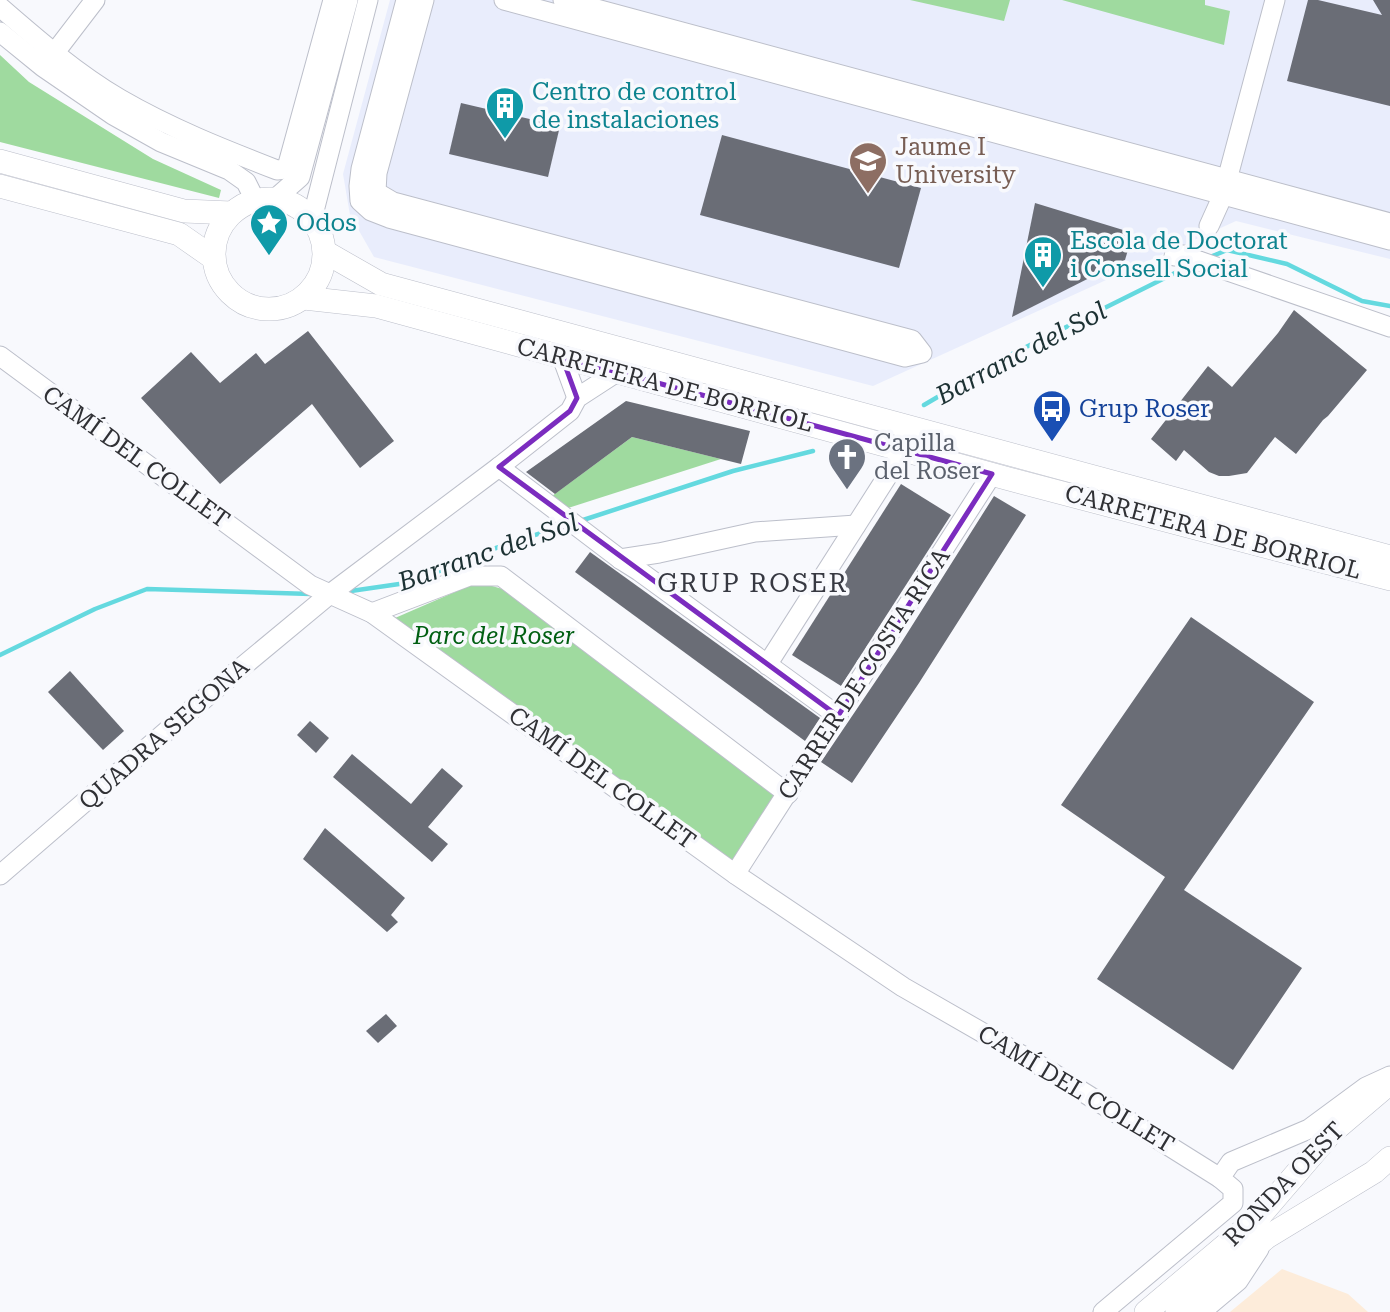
<svg xmlns="http://www.w3.org/2000/svg" width="1390" height="1312" viewBox="0 0 1390 1312" font-family="'Roboto Serif',serif">
<style>
.commercial{fill:#fdecda}
.built{fill:#e9edfc}
.green{fill:#9fda9f}
.lines{fill:none;stroke-linecap:round;stroke-linejoin:round}
.stream{stroke:#64d9df;stroke-width:4.5}
.building{fill:#6a6d76}
.minor-casing{stroke:#bcbfca;stroke-width:21}
.major-casing{stroke:#bcbfca;stroke-width:24}
.minor{stroke:#fff;stroke-width:19}
.major{stroke:#fff;stroke-width:23}
.marked{fill:none;stroke:#7b2cbf;stroke-width:5;stroke-linejoin:round}
.labels{text-anchor:middle;dominant-baseline:central;stroke-width:7;stroke-linejoin:round;paint-order:stroke}
.culture-label{font-size:24px;fill:#0d838f;stroke:#f8f9fd;text-anchor:start}
.education-label{font-size:24px;fill:#785e54;stroke:#f8f9fd;text-anchor:start}
.street-label{font-size:24px;fill:#303135;stroke:#f8f9fd}
.transit-label{font-size:24px;fill:#164399;stroke:#f8f9fd;text-anchor:start}
.worship-label{font-size:24px;fill:#5b616d;stroke:#f8f9fd;text-anchor:start}
.park-label{font-size:24px;font-style:italic;fill:#015f12;stroke:#f8f9fd}
.water-label{font-size:26px;font-style:italic;fill:#1c3133;stroke:#f8f9fd}
.neighbourhood-label{font-size:26px;letter-spacing:2px;fill:#373942;stroke:#f8f9fd}
</style>
<rect width="100%" height="100%" fill="#f8f9fd"/>
<!-- commercial -->
<polygon class="commercial" points="1282,1269 1348,1294 1368,1312 1230,1312"/>
<!-- built -->
<polygon class="built" points="390,0 1390,0 1390,259 1236,221 873,386 374,257 350,215 343,174"/>
<!-- green -->
<g class="green">
<polygon points="910,0 1010,0 1004,21"/>
<polygon points="1062,0 1205,0 1205,5 1230,11 1224,45"/>
<polygon points="0,55 29,82 153,159 221,190 219,198 0,142"/>
<polygon points="632,437 721,459 565,509 548,499"/>
<polygon points="478,582 506,590 777,794 732,861 395,618"/>
</g>
<g class="lines">
<!-- stream -->
<g class="stream">
<polyline points="1210,257 1227,250 1287,264 1362,301 1390,306"/>
<polyline points="924,405 1004,358 1193,264"/>
<polyline points="580,521 733,471 813,451"/>
<polyline points="344,592 413,582 493,549 565,525"/>
<polyline points="0,655 95,609 147,589 311,594"/>
</g>
</g>
<!-- building -->
<g class="building">
<polygon points="1308,0 1318,0 1382,15 1373,0 1390,0 1390,106 1287,81"/>
<polygon points="461,103 560,126 548,177 449,154"/>
<polygon points="722,135 921,188 899,268 700,215"/>
<polygon points="1035,203 1133,233 1125,260 1012,317"/>
<polygon points="1294,310 1367,370 1328,416 1323,420 1296,454 1275,437 1247,473 1229,476 1219,476 1209,472 1184,450 1176,461 1151,439 1208,366 1232,387 1278,333"/>
<polygon points="308,331 394,441 360,468 312,404 220,484 141,398 191,352 220,383 256,353 265,364"/>
<polygon points="626,401 750,431 741,464 632,437 555,494 526,472"/>
<polygon points="901,484 951,515 841,686 792,655"/>
<polygon points="994,496 1026,515 919,683 852,783 821,762 896,651"/>
<polygon points="590,552 820,718 805,741 575,572"/>
<polygon points="1191,617 1314,702 1184,890 1302,968 1233,1070 1097,979 1165,877 1061,805"/>
<polygon points="70,671 124,731 103,750 48,692"/>
<polygon points="310,721 329,738 316,753 297,735"/>
<polygon points="352,754 411,804 442,768 463,786 428,827 448,844 432,862 333,777"/>
<polygon points="325,828 405,898 391,915 398,922 387,932 303,859"/>
<polygon points="386,1014 397,1026 378,1043 366,1031"/>
</g>
<g class="lines">
<defs>
<g id="minor">
<polyline points="406,0 361,169 359,186 360,201 371,211 389,218 905,357 922,353 912,340 393,202 376,192 377,173 424,0"/>
<polyline points="504,0 1390,240"/>
<polyline points="563,0 1390,223"/>
<path d="M0,7C38,40 76,73 120,99C170,128 223,149 277,170L285,169L288,164L333,0"/>
<polyline points="0,32 43,67 113,115 161,142 229,170 246,182 255,200"/>
<polyline points="46,64 95,0"/>
<polyline points="275,199 300,177 348,0"/>
<polyline points="312,219 368,0"/>
<polyline points="1209,226 1223,195 1275,0"/>
<polyline points="1174,256 1184,255 1199,261 1390,327"/>
<polyline points="0,356 310,585 372,613 735,874 903,987 1051,1072 1220,1178"/>
<polyline points="562,357 577,398"/>
<polyline points="499,467 620,559 639,571 838,716"/>
<polyline points="620,559 659,553 755,532 856,525"/>
<polyline points="372,613 469,576 501,576 788,794"/>
<polyline points="767,665 904,450"/>
<polyline points="735,874 992,474"/>
<polyline points="0,875 219,686 330,594 499,467 570,411 577,398 617,372"/>
<polyline points="1103,1312 1233,1203 1233,1189 1220,1178 1231,1162 1309,1129 1366,1087 1390,1076"/>
<polyline points="1201,1312 1238,1281 1259,1249"/>
</g>
<g id="major">
<polyline points="0,161 184,211 231,213"/>
<polyline points="0,186 179,234 212,257"/>
<circle cx="269" cy="254" r="55"/>
<polyline points="325,252 381,284 1390,557"/>
<polyline points="304,298 376,306 1009,479 1390,579"/>
<polyline points="1146,1312 1259,1217 1331,1133 1390,1083"/>
<polyline points="1177,1312 1267,1237 1374,1172 1390,1158"/>
</g>
</defs>
<!-- minor casing -->
<use href="#minor" class="minor-casing"/>
<!-- major casing -->
<use href="#major" class="major-casing"/>
<!-- minor -->
<use href="#minor" class="minor"/>
<!-- major -->
<use href="#major" class="major"/>
</g>
<!-- marked area -->
<path class="marked" d="M562,357L992,474L838,716L499,467L570,411L577,398Z"/>
<!-- icons -->
<defs>
<symbol id="building-pin" viewBox="-11 -11 22 30"><path d="M0 17L-7.5 6A9.5 9.5 0 1 1 7.5 6Z" fill="#0f9aa8" stroke="#f8f9fd"/><path d="M-4-6H4V6H1V3H-1V6H-4ZM-2.5-4.3h1.7v1.8h-1.7ZM.8-4.3h1.7v1.8H.8ZM-2.5-1h1.7V.8h-1.7ZM.8-1h1.7V.8H.8Z" fill="#fff"/></symbol>
<symbol id="university-pin" viewBox="-11 -11 22 30"><path d="M0 17L-7.5 6A9.5 9.5 0 1 1 7.5 6Z" fill="#8d6e63" stroke="#f8f9fd"/><path d="M0-5L7-2L0 1L-7-2ZM-4 1L0 2.5L4 1V4Q0 6-4 4Z" fill="#fff"/></symbol>
<symbol id="sight-pin" viewBox="-11 -11 22 30"><path d="M0 17L-7.5 6A9.5 9.5 0 1 1 7.5 6Z" fill="#0f9aa8" stroke="#f8f9fd"/><path d="M0-6L1.8-2.2L6-1.7L2.9 1.2L3.7 5.4L0 3.3L-3.7 5.4L-2.9 1.2L-6-1.7L-1.8-2.2Z" fill="#fff"/></symbol>
<symbol id="bus-pin" viewBox="-11 -11 22 30"><path d="M0 17L-7.5 6A9.5 9.5 0 1 1 7.5 6Z" fill="#1a4fb4" stroke="#f8f9fd"/><path d="M-5-6H5V4H4V6H2V4H-2V6H-4V4H-5ZM-3.5-4V0h7V-4ZM-3.5 1.2v1.5H-2V1.2ZM2 1.2v1.5H3.5V1.2Z" fill="#fff"/></symbol>
<symbol id="church-pin" viewBox="-11 -11 22 30"><path d="M0 17L-7.5 6A9.5 9.5 0 1 1 7.5 6Z" fill="#6b7280" stroke="#f8f9fd"/><path d="M-1.2-6h2.4v3.5h3.3v2.4h-3.3V6h-2.4V-.1h-3.3v-2.4h3.3Z" fill="#fff"/></symbol>
</defs>
<g fill-rule="evenodd">
<use href="#building-pin" x="483" y="84" width="44" height="60"/>
<use href="#university-pin" x="846" y="139" width="44" height="60"/>
<use href="#sight-pin" x="247" y="201" width="44" height="60"/>
<use href="#building-pin" x="1021" y="233" width="44" height="60"/>
<use href="#bus-pin" x="1030" y="387" width="44" height="60"/>
<use href="#church-pin" x="825" y="435" width="44" height="60"/>
</g>
<g class="labels">
<!-- culture labels -->
<g class="culture-label">
<text x="532" y="92">Centro de control<tspan x="532" dy="28">de instalaciones</tspan></text>
<text x="296" y="223">Odos</text>
<text x="1070" y="241">Escola de Doctorat<tspan x="1070" dy="28">i Consell Social</tspan></text>
</g>
<!-- education labels -->
<g class="education-label">
<text x="895" y="147">Jaume I<tspan x="895" dy="28">University</tspan></text>
</g>
<!-- street labels -->
<g class="street-label">
<text transform="translate(665 385) rotate(15)">CARRETERA DE BORRIOL</text>
<text transform="translate(136 457) rotate(36)">CAMÍ DEL COLLET</text>
<text transform="translate(1213 532) rotate(15)">CARRETERA DE BORRIOL</text>
<text transform="translate(864 674) rotate(-57)">CARRER DE COSTA RICA</text>
<text transform="translate(164 734) rotate(-41)">QUADRA SEGONA</text>
<text transform="translate(602 778) rotate(36)">CAMÍ DEL COLLET</text>
<text transform="translate(1076 1089) rotate(31)">CAMÍ DEL COLLET</text>
<text transform="translate(1284 1184) rotate(-46)">RONDA OEST</text>
</g>
<!-- transit labels -->
<g class="transit-label">
<text x="1079" y="409">Grup Roser</text>
</g>
<!-- worship labels -->
<g class="worship-label">
<text x="874" y="443">Capilla<tspan x="874" dy="28">del Roser</tspan></text>
</g>
<!-- park labels -->
<g class="park-label">
<text x="494" y="636">Parc del Roser</text>
</g>
<!-- water labels -->
<g class="water-label">
<text transform="translate(1021 353) rotate(-28)">Barranc del Sol</text>
<text transform="translate(488 552) rotate(-19)">Barranc del Sol</text>
</g>
<!-- neighbourhood labels -->
<g class="neighbourhood-label">
<text x="753" y="583">GRUP ROSER</text>
</g>
</g>
</svg>
